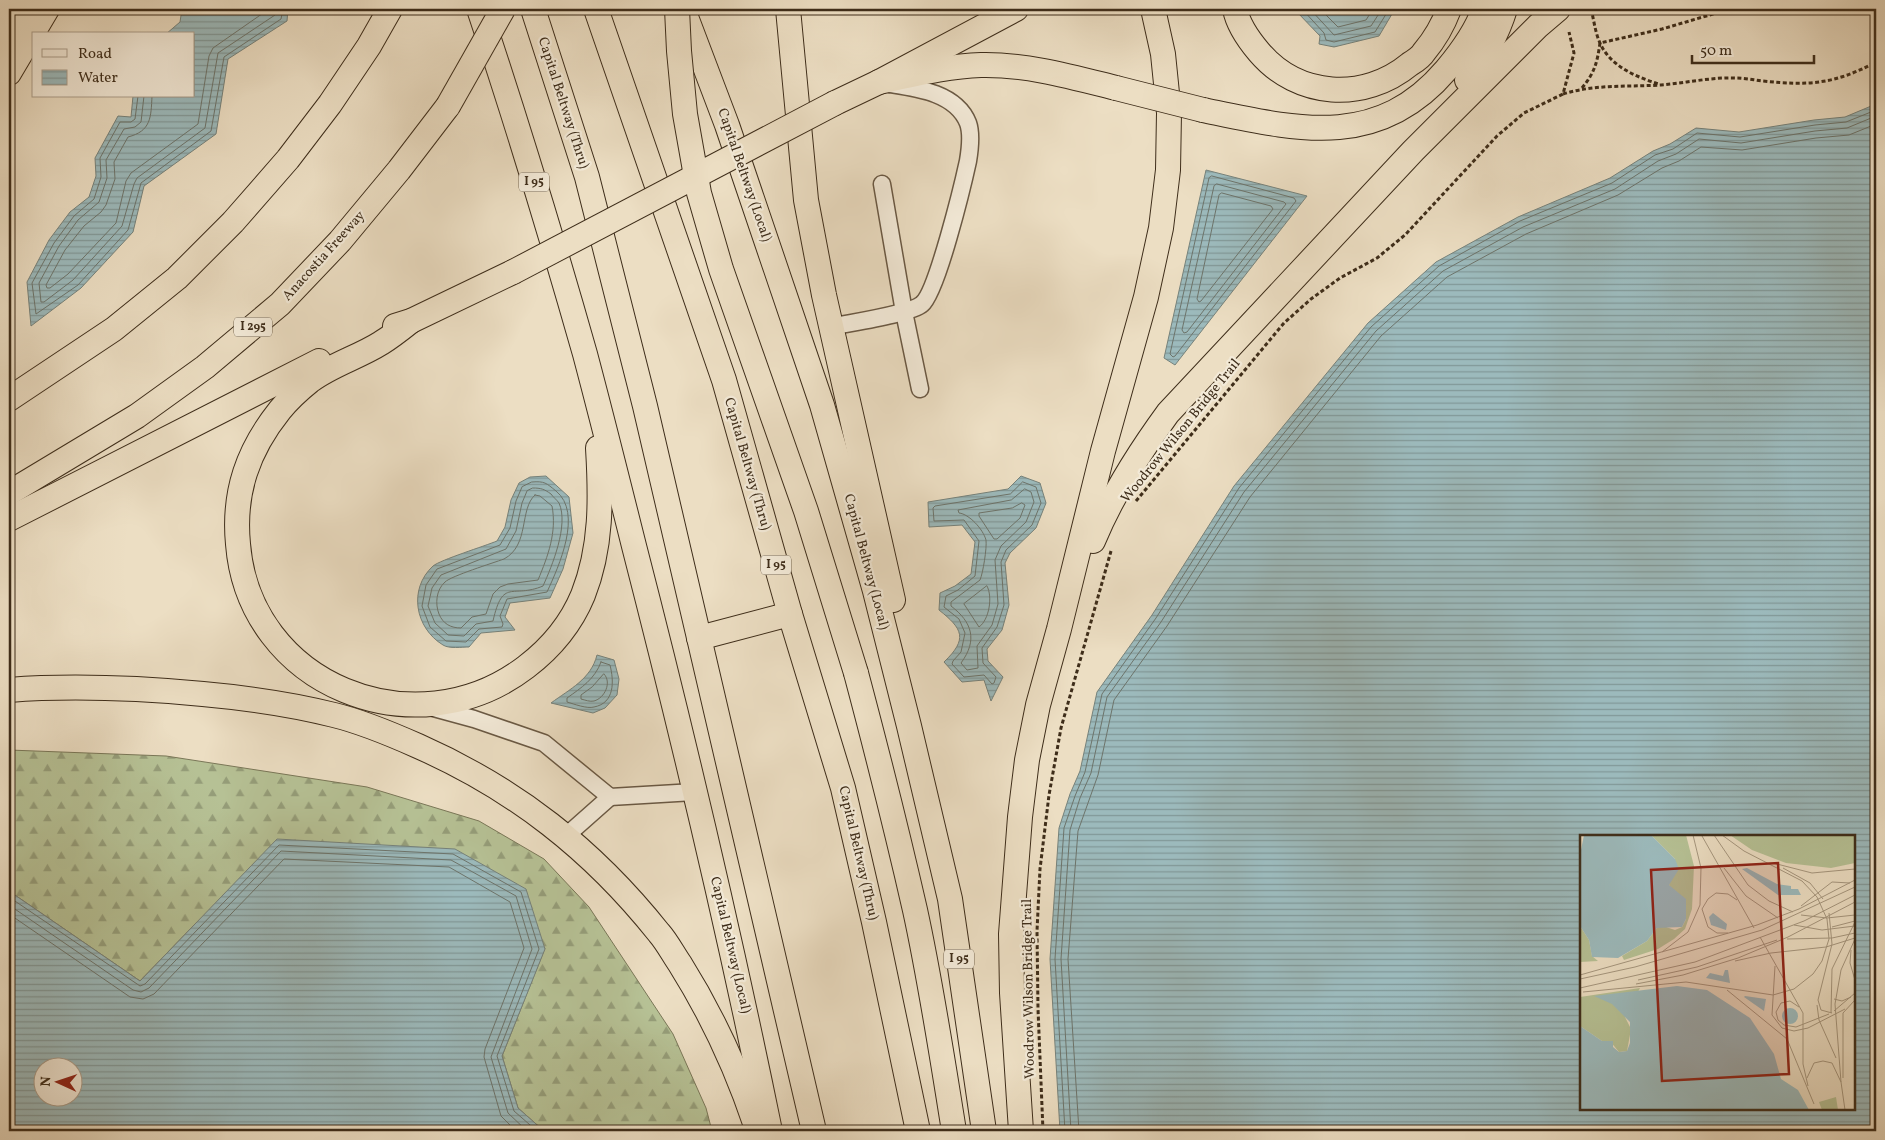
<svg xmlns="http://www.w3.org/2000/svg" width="1885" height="1140" viewBox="0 0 1885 1140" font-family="Vollkorn,serif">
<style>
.forest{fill:url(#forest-firs);stroke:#7a7758}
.water{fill:url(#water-rules);stroke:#76827b;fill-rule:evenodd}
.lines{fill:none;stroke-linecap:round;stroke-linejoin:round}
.shore{stroke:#6d746b;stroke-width:1}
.minor-casing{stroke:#6a5944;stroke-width:19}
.highway-casing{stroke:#3e2d1a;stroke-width:26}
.path{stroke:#3e2d1a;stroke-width:3;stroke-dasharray:4 2.5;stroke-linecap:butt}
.minor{stroke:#f3ead8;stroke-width:16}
.highway{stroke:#ecdec3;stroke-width:24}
.highway-bridge-casing{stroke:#3e2d1a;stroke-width:26;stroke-linecap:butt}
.highway-bridge{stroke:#ecdec3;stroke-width:24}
.labels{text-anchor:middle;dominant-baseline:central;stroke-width:4.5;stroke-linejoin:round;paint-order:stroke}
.shield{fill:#f3ead8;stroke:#746653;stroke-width:1}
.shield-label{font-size:12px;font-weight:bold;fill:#3e2d1a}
.street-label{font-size:14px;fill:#3e2d1a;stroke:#f3ead8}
.inset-road{fill:none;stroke:#a6977f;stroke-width:1}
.view{fill:#8f2418;fill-opacity:0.15;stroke:#8f2418;stroke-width:2.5}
.inset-edge{fill:none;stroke:#3e2d1a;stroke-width:2.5}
</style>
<defs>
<pattern id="forest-firs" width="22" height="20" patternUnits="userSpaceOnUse" patternTransform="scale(1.25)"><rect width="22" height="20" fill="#b6c195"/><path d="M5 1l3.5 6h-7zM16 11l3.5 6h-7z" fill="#959d79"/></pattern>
<pattern id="water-rules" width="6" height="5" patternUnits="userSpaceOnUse" patternTransform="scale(1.25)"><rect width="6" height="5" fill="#9cbabc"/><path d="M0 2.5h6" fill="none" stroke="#819898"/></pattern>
</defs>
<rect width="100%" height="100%" fill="#ecdec3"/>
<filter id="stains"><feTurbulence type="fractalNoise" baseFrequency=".004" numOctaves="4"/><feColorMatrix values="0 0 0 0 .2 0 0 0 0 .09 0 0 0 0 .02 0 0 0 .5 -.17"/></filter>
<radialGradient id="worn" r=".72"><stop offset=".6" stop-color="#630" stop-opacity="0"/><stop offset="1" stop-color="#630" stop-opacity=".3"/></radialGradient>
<!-- forest -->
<polygon class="forest" points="9,750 166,756 367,787 479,821 544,859 589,907 673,1034 706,1108 712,1131 544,1131 518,1108 502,1056 545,948 196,923 140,981 9,891"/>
<!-- water -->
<g class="water">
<polygon points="182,9 288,9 287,21 228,59 216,134 144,186 133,232 81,288 31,326 27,282 49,240 70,212 89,197 96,176 95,158 118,116 131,117 133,96 194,96 194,34 166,34 180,22"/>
<polygon points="1297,9 1404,9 1392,14 1379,36 1334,47 1319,44 1320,36 1297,12"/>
<path d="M1876,104V1131H1060L1050,959L1059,828L1070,794L1080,771L1097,692L1152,615L1234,486L1368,323L1436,262L1518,217L1610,178L1653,151L1670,144L1696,128L1739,132L1814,120L1845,117ZM1854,836V1109H1581V836Z"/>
<polygon points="1206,170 1307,196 1175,365 1164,358"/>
<path d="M546,476L569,497L573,533L563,569L550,598L510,603L505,617L515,630L481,633L469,647C462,647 449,649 443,645C415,628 408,589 433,566C440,560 485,546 497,541L505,527L511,500L519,483L530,477Z"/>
<path d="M1021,476L1040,483L1046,503L1036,528L1010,553L1005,563L1009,605L1002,630L987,649L988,661L1003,677L991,701L984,680L962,682L944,662C968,639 963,629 939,610L940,593L955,586L971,574L975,542L962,525L929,527L928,502L1008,489Z"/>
<path d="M597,655L614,660L619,679L617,695L605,708L593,713L551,703C570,689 591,679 597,655Z"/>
<path d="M277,839L455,849L526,889L545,949L502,1056L518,1108L544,1131H9V891L140,981ZM42,1068H72V1098H42Z"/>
</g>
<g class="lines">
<!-- shore -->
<g class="shore">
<polyline points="1302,9 1324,33 1326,40 1334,42 1375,32 1388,11 1391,9"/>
<polyline points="1310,9 1334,35 1371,26 1382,9"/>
<polyline points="1320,9 1338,27 1366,20 1373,9"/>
<polyline points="138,96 135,119 131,122 120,122 100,158 101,177 94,199 74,216 54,243 32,283 36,314 78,285 128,230 141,183 211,131 224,57 281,19 283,9"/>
<polyline points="144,96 141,122 135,127 124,129 106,160 107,178 99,202 78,220 59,246 39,283 41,302 44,302 73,280 122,226 134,184 137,178 205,128 218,53 275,15 277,9"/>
<path d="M152,96C151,118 151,131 128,137L114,162L115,179L106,205L101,212L84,226L65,250L46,285L47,288H50L68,274L116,223L126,181L131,173L198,124L209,56L213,48L269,9"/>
<polygon points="1212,176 1294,198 1296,201 1175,356 1173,357 1170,354 1209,178"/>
<polygon points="1217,184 1284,202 1286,204 1187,332 1184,333 1182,330 1214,186"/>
<polygon points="1222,193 1271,206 1273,209 1201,301 1199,302 1197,299 1219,195"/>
<path d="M532,482C545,481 546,483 556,491C583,513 559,566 547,592L507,599L500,616L503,624L502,627L479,629L466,642L446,641L430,627L422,606L426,585L437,569L500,545L510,528L516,501L522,487Z"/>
<polygon points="1023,482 1036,487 1041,503 1032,525 1006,550 1001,562 1004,605 997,627 982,648 983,663 996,677 994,683 992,684 984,675 964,677 952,664 953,661 961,652 965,633 959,619 944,607 946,596 958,590 975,576 979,541 964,520 934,521 933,508 935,506 1010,494"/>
<path d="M533,488C541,488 544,489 551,494C553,497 557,500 559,503C569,525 552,566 543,586C512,599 503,577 493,621L476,624L464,636L448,635L435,623L428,606L432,588L441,575L506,549L516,531L522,503L527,491Z"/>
<path d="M1025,489L1031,492L1034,502L1026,522L1001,546L995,560L998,604L992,625L977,646L978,668L967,670L961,663C978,640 972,622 951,606V602L980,580C983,573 987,548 986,540C983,529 969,514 959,513L958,510L1011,500Z"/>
<path d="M535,495L540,496L552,506C557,532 548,556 538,580L508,584L500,587L493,594L486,614L472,617L461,628C451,628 443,624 439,614C435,604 436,590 445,582C451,576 493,563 504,559C530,545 519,509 535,495Z"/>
<polygon points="1022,503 1025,505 1020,518 997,539 994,539 979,516 979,513 1012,508"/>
<path d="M987,586C993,597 989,620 979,627L964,604Z"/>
<path d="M601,662L610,665C614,681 615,703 594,707C587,709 574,704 567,702V698C581,688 595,679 601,662Z"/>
<path d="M604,674C612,682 605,698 594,701C590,702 585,700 581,699V695L592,687Z"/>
<polyline points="9,897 140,986 145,984 279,845 453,854 521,892 539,949 497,1056 514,1111 537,1131"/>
<polyline points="9,905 133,990 141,992 149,988 281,851 451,860 516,896 532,949 491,1057 508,1113 527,1131"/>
<polyline points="9,914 130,997 143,999 154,994 284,859 449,867 510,902 524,948 485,1049 484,1057 501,1116 516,1131"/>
<polyline points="1065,1131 1055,959 1064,828 1075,796 1085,772 1102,694 1156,618 1239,488 1371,327 1439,266 1520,221 1612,183 1655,155 1673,149 1697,133 1740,137 1815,125 1846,122 1876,110"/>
<polyline points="1071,1131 1061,959 1070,830 1080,798 1091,773 1107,697 1161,622 1244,492 1376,331 1443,271 1523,227 1615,189 1658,161 1676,154 1699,139 1741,143 1815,131 1847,128 1876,116"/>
<polyline points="1079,1131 1068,959 1078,831 1098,775 1114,700 1167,626 1250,497 1381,336 1447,277 1526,234 1618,195 1662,168 1679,161 1701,147 1742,150 1816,138 1849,135 1876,124"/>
</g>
<defs>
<g id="minor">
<polyline points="882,184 904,312 920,389"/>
<path d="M831,327C848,323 911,314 922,304C937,292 963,184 968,161C970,149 972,134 968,123C956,93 917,88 890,84"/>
<polyline points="430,707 474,719 544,743 610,797 694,792"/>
<polyline points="566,836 610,797"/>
</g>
<g id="highway">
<path d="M479,9C517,123 552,238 585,354C602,418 618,482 634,546C684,740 730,935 770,1131"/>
<polyline points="533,9 587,177 645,406 814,1131"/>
<polyline points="596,9 724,380 790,614 843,788 874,922 918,1131"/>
<polyline points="683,9 727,125 822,405 875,591 909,726 950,899 984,1131"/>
<polyline points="788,9 806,200 824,295 893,600"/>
<path d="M1235,9C1238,25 1248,39 1259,52C1298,98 1364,102 1410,64C1415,61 1421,57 1424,52C1435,39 1443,25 1449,9"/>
<polyline points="9,33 21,9"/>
<polyline points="9,73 47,9"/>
<path d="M1467,80C1484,58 1497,35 1505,9"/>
<path d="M879,82C912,75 947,66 981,65C1026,64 1072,77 1116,88"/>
<polyline points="835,103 879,82 1016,9"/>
<path d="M1203,110C1295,129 1377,151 1446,70C1462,51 1476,32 1484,9"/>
<path d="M411,321C401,329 391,337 381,343C359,357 331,365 310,381C300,389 289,399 280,410C248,450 233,492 238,544C249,685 415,752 526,667C551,648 571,624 583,595C602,547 601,498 598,448"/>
<polyline points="395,326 411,321 513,272"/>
<polyline points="9,399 114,329 177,278 233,222 288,159 330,104 369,46 390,9"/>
<polyline points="9,493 137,416 205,367 280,304 340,241 399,170 448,106"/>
<polyline points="9,519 319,361"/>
<path d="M1093,541C1112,495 1138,454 1168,413L1413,151L1538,26L1558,9"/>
<polyline points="699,638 790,614"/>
<path d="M856,673C877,752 897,831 915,910C931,983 942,1057 954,1131"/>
<path d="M9,690C74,685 138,688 203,694C247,698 291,704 334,715C363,722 391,734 418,746C515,789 592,849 659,933C667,942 673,954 680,964C712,1015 737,1069 756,1126"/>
<polyline points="1021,1131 1012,993 1011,934 1020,817 1027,760 1038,705 1059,629 1103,451 1146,297 1161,228 1168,170 1169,113 1163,54 1153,9"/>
</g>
</defs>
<!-- minor casing -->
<use href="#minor" class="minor-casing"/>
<!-- highway casing -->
<use href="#highway" class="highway-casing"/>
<!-- path -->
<g class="path">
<path d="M1591,9C1594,20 1595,32 1600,43C1610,66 1636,77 1659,84"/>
<path d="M1582,88C1595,72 1597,63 1600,43L1662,29L1730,9"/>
<path d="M1563,94C1596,84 1627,87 1661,85C1686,83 1711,77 1736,78C1745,78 1754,80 1763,81C1809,86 1835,84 1876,62"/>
<polyline points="1136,501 1284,323 1311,299 1340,278 1377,258 1405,235 1497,136 1524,113 1563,94 1574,53 1569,32"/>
<polyline points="1043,1131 1038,1009 1037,931 1040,869 1049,795 1061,728 1111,551"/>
</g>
<!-- minor -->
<use href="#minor" class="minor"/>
<!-- highway -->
<use href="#highway" class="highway"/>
<defs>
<g id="highway-bridge">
<polyline points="677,9 679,51 685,114 699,193 721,269 806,511 856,673"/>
<polyline points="1116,88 1203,110"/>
<polyline points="448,106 503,9"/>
<polyline points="513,272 835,103"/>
</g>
</defs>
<!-- highway-bridge casing -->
<use href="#highway-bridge" class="highway-bridge-casing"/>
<!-- highway-bridge -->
<use href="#highway-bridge" class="highway-bridge"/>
</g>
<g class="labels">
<!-- shield labels -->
<g class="shield">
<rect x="519" y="172.5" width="30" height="19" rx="4"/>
<rect x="234" y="317.5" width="38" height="19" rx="4"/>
<rect x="761" y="555.5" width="30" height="19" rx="4"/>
<rect x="944" y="949.5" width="30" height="19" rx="4"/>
</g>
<g class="shield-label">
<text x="534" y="182">I 95</text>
<text x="253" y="327">I 295</text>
<text x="776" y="565">I 95</text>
<text x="959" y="959">I 95</text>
</g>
<!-- street labels -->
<g class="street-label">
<text transform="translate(563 103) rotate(72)">Capital Beltway (Thru)</text>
<text transform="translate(744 175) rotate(71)">Capital Beltway (Local)</text>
<text transform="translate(324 256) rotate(-48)">Anacostia Freeway</text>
<text transform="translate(1181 431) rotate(-51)">Woodrow Wilson Bridge Trail</text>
<text transform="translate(747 464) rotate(74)">Capital Beltway (Thru)</text>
<text transform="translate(866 562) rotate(75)">Capital Beltway (Local)</text>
<text transform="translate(858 853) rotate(77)">Capital Beltway (Thru)</text>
<text transform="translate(730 945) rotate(77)">Capital Beltway (Local)</text>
<text transform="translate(1029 989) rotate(-91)">Woodrow Wilson Bridge Trail</text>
</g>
</g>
<!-- overview -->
<g transform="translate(1580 835)">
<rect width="275" height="275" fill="#ecdec3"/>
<path d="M256,262L258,275H242L239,267Z" fill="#b6c195"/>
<path d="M71,0H106L114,31L112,74L105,94L94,104L78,114L44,125L42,121L67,106L77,93L83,91L95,95L102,92L106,84L89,50L95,24ZM150,0H275V28L251,33L206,28L172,15ZM0,91L9,105L12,121L18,126L0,127Z" fill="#b6c195"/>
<path d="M60,153L45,182L51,194L47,216L39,217L30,206H22L0,191V162Z" fill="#b6c195"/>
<path d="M4,0H71L95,24L99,34L89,50L106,64V84L102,92L77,93L67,106L38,123L12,122L9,105L0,91V20ZM167,33L197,49L211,51V54H218L221,60H198L162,34ZM133,78L147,89L146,95L131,90L129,82ZM145,135H148L150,148L126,143L130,138L143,141ZM97,151L127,155L170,183L194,219L201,244L218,255L229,275H0V191L22,206H33V212L39,217L47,216L50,208V187L32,169L14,161ZM165,161L186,164L184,176L164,162ZM202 181a8 8 0 1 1 16 0a8 8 0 1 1-16 0Z" fill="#9cbabc"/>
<path class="inset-road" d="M134,0L168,50L189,66L213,77M122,1L174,93M193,28L232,38L275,34M144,33L166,61L198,83M203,33L230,48L243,64M221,71L252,47L270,48M249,78L252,109L238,165L241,175L252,178M221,80L247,83L275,80M214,90L242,95L275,91M252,92L275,86M148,98H137L128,92L122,74L128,64L136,58L148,59L157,65M180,102L223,178V229L228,251M207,104L252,103L275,98M271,115L270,128L275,145M82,117L108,97L120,70L121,33L113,0M155,126L191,118L246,112L275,103M195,131L192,180L202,193L214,196L228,193L265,174M0,140L177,90L219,74L275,45M0,144L55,132L182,95L275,52M58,145L117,132L197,105M56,149L103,140L158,123L208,102L275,67M0,153L115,127L224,86L275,60M147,155L207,204L234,269M3,157L106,147L193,160L214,154L233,139L242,126L249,104L247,84L237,62L222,46L164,16L142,0M254,164L262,166L271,162M237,170L239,185L256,223M219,172L210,166L201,168L196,177L198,185L204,190L216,192L249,179M254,176L275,158M251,178L252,134L275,87M227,243L234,228L243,226L252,228L261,247L265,275M263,243V178L275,165M261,247L255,169L261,135L275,104"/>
<path class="view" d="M198,28L209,239L82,246L71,35Z"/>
<rect width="275" height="275" class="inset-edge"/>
</g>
<!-- margin -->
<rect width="1885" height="1140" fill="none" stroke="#ecdec3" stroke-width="30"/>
<rect x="10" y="10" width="1865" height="1120" fill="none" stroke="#3e2d1a" stroke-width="2.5"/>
<rect x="15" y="15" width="1855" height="1110" fill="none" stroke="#3e2d1a"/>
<!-- legend -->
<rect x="32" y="32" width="162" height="65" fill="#f3ead8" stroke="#ab9e8c"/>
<rect x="42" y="49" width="25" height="8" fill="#f3ead8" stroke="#ab9e8c"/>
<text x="78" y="58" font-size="15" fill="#3e2d1a">Road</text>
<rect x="42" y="70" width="25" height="15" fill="url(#water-rules)" stroke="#ab9e8c"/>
<text x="78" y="82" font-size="15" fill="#3e2d1a">Water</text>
<!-- north arrow -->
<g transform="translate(58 1082) rotate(273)"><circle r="24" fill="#f3ead8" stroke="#ab9e8c"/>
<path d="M0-4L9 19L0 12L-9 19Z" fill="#8f2418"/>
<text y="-8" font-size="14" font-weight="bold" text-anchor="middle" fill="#3e2d1a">N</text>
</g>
<!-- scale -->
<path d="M1692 55v8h122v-8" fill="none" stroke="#3e2d1a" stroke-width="2.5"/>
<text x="1700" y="55" font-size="15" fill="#3e2d1a" stroke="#f3ead8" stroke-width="4" paint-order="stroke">50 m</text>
<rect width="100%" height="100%" filter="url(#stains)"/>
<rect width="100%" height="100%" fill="url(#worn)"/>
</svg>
